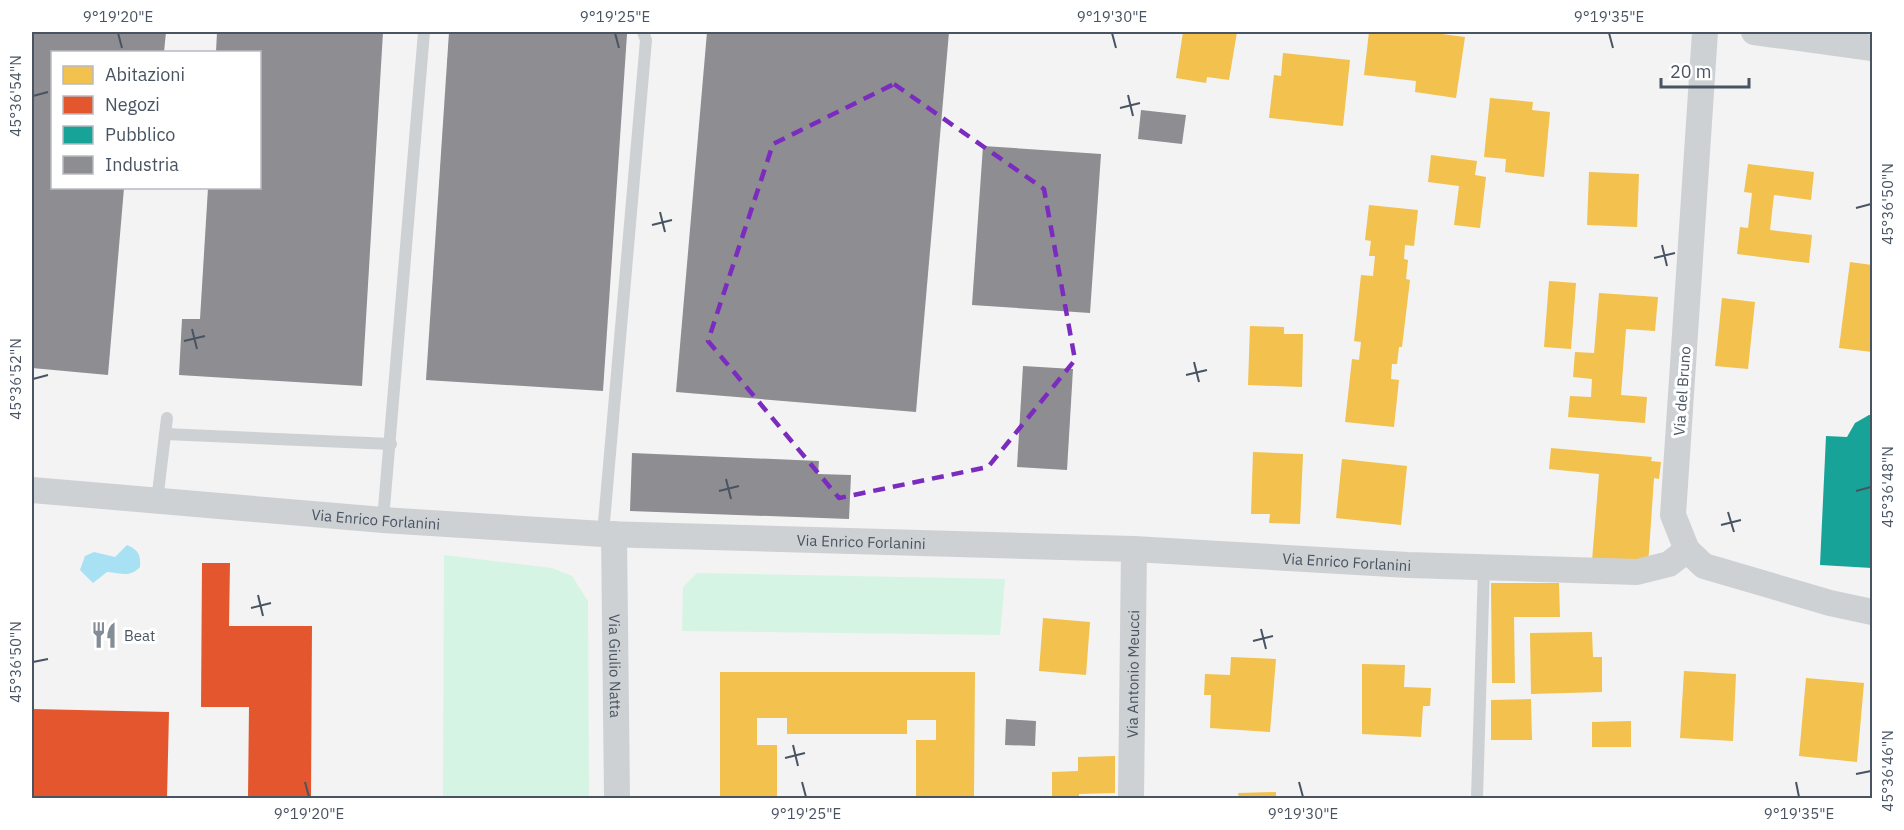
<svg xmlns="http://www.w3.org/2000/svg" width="1904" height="830" viewBox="0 0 1904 830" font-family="'IBM Plex Sans',sans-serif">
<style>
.green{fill:#d6f4e3}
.water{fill:#a8e0f4}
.homes{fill:#f2c14e}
.shops{fill:#e4572e}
.public{fill:#17a398}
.industry{fill:#8d8d92}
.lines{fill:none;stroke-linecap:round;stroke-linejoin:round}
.lane{stroke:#ced1d4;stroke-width:12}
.street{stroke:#ced1d4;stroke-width:26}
.marked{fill:none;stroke:#7b2cbf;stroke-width:4.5;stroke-dasharray:12 8;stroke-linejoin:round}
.ticks{fill:none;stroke:#485462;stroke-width:2}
.labels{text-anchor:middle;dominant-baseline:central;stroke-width:6;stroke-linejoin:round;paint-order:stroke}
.street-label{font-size:15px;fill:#485462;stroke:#fff}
.poi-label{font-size:15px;fill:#485462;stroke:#fff;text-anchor:start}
.neatline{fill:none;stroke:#485462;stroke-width:2}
.ticks-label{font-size:15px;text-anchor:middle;fill:#485462}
</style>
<rect width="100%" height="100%" fill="#f3f3f3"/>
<!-- green -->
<g class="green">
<polygon points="444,555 552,568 572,576 588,601 589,798 443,798"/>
<polygon points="697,573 1005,579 1000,635 682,631 683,587"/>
</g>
<!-- water -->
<path class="water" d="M127,545C138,550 141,554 140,567C129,578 122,573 107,572L93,583L80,570L85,556L94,552L115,557Z"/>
<!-- homes -->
<g class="homes">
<polygon points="1183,32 1237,32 1229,80 1207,77 1206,83 1176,78"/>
<polygon points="1369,32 1427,32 1465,37 1456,98 1415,92 1416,81 1364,75"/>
<polygon points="1283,53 1350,60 1343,126 1269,118 1274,75 1281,76"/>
<polygon points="1490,98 1533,102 1532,110 1550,112 1544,177 1505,172 1506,159 1484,157"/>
<polygon points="1431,155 1477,161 1475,175 1486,177 1480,228 1454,225 1459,186 1428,182"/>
<polygon points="1748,164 1814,172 1811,200 1774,195 1770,230 1812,235 1809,263 1737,254 1740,227 1748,228 1752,193 1744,192"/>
<polygon points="1589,172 1639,174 1637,227 1587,225"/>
<polygon points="1369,205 1418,210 1414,246 1405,245 1404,259 1408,260 1406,279 1410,280 1402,347 1399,347 1397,364 1392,364 1391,379 1399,380 1394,427 1345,422 1352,359 1359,360 1361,342 1354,341 1361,275 1373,276 1375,256 1369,256 1371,241 1365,240"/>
<polygon points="1850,262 1872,265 1872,352 1839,348"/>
<polygon points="1549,281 1576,283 1571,349 1544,347"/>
<polygon points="1599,293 1658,297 1655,331 1626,329 1621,395 1647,397 1645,423 1568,417 1570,396 1591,397 1592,379 1573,377 1575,352 1594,353"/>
<polygon points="1722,298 1755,302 1748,369 1715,366"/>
<polygon points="1250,326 1284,327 1284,334 1303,334 1302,387 1248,385"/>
<polygon points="1551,448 1652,457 1651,461 1661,462 1659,479 1654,478 1648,566 1592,561 1599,474 1549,469"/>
<polygon points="1253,452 1303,454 1300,524 1269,523 1270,514 1251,514"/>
<polygon points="1342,459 1407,466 1401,525 1336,518"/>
<polygon points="1491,583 1559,583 1560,617 1514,617 1515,683 1492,683"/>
<polygon points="1043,618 1090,622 1086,675 1039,671"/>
<polygon points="1592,632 1593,657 1602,657 1602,692 1531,694 1530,633"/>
<polygon points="1231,657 1276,659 1270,732 1210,728 1211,695 1204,695 1205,674 1230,675"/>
<polygon points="1362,664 1405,665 1404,687 1431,688 1430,706 1423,706 1421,737 1362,734"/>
<polygon points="1684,671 1736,674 1733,741 1680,738"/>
<polygon points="720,672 975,672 974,798 916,798 916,740 936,740 936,720 907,720 907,734 787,734 787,718 757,718 757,745 777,745 777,798 720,798"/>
<polygon points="1806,678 1864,683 1857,762 1799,756"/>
<polygon points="1531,699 1532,740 1491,740 1491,700"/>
<polygon points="1631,721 1631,747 1592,747 1592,722"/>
<polygon points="1115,756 1115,793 1079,794 1079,798 1052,798 1052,772 1078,771 1078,757"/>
<polygon points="1276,792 1276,798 1239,798 1238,793"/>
</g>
<!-- shops -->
<g class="shops">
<polygon points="202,563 230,563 229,626 312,626 311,798 248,798 249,707 201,707"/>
<polygon points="32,709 169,712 167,798 32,798"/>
</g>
<!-- public -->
<polygon class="public" points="1869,415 1872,415 1872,568 1820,565 1826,436 1847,437 1855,423"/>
<!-- industry -->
<g class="industry">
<polygon points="32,32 166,32 164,52 52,52 52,188 124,188 108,375 32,368"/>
<polygon points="217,32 383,32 362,386 179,375 182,319 200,319 208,188 260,188 260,52 216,52"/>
<polygon points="449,32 627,34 603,391 426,380"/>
<polygon points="707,32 949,32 916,412 676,392"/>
<polygon points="1141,110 1186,115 1182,144 1138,139"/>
<polygon points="983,146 1101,154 1090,313 972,305"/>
<polygon points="1023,366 1073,369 1067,470 1017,467"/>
<polygon points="632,453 819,461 818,474 851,475 849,519 630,511"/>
<polygon points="1006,719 1036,721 1035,746 1005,745"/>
</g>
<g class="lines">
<!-- lane -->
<g class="lane">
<polyline points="165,434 391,444"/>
<polyline points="157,501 167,418"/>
<polyline points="383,520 424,32"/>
<polyline points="603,534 646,40 643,32"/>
<polyline points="1477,798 1484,567"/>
</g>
<!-- street -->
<g class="street">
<polyline points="1705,32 1673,515 1687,550 1704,566 1830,603 1872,612"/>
<polyline points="1754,32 1872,48"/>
<path id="s1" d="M32,490L383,520L603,534L1134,549L1408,565L1637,572L1669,564L1687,550"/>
<path id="s2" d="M614,534L617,798"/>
<path id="s3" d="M1131,798L1134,549"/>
</g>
</g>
<!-- marked area -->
<path class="marked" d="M894,84L1044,189L1075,360L988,467L839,498L708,341L773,144Z"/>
<!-- ticks -->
<path class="ticks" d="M118,33L122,48M615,33L619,48M1112,33L1116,48M1609,33L1613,48M1128,95L1133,116M33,96L48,92M1120,108L1140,103M1856,208L1871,204M660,212L665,232M652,225L672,220M1662,245L1667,266M1654,258L1675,253M192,329L197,349M184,341L205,336M1194,362L1199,382M1186,375L1207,370M33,379L48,375M726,479L731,499M719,491L739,486M1856,491L1871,487M1728,512L1734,532M1721,525L1741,520M258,595L263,616M251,608L271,603M1261,629L1266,649M1253,641L1273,636M33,662L48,659M793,745L798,766M785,758L805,753M1856,774L1871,771M305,782L309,797M802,782L806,797M1299,782L1303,797M1796,782L1799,797"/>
<!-- icons -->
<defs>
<symbol id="restaurant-bare" viewBox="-9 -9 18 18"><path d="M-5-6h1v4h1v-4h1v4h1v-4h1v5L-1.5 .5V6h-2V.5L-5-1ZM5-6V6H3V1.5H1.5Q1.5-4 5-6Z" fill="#848c95" stroke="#fff" stroke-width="2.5" paint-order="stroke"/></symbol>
</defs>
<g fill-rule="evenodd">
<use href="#restaurant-bare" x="85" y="616" width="38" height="38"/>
</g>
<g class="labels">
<!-- street labels -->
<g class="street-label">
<text transform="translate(1682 391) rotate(-86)">Via del Bruno</text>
<text stroke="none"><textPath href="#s1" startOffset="345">Via Enrico Forlanini</textPath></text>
<text stroke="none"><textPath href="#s1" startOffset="831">Via Enrico Forlanini</textPath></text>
<text stroke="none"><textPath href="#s1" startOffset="1317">Via Enrico Forlanini</textPath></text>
<text stroke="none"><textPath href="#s2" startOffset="132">Via Giulio Natta</textPath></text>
<text stroke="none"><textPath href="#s3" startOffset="124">Via Antonio Meucci</textPath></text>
</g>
<!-- poi labels -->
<g class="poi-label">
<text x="124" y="635">Beat</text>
</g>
</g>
<!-- border -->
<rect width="1904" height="830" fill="none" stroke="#ffffff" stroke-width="66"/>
<!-- legend -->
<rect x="51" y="51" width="210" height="138" fill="#ffffff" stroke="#b6bbc0" stroke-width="1.5"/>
<rect x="63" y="66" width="30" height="18" fill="#f2c14e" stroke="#b6bbc0" stroke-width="1.5"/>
<text x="105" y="81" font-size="18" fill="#485462">Abitazioni</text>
<rect x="63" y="96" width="30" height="18" fill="#e4572e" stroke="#b6bbc0" stroke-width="1.5"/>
<text x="105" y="111" font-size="18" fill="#485462">Negozi</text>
<rect x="63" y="126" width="30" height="18" fill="#17a398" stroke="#b6bbc0" stroke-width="1.5"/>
<text x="105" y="141" font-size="18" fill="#485462">Pubblico</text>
<rect x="63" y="156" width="30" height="18" fill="#8d8d92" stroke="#b6bbc0" stroke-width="1.5"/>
<text x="105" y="171" font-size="18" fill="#485462">Industria</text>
<!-- scale -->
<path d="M1661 78v9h88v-9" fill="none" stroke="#485462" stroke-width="3"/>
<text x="1670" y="78" font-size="18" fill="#485462" stroke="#ffffff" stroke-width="4.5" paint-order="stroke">20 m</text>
<rect x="33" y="33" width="1838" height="764" class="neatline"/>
<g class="ticks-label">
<text x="118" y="22">9°19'20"E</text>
<text x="615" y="22">9°19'25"E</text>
<text x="1112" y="22">9°19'30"E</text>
<text x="1609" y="22">9°19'35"E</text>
<text transform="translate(16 96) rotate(-90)" y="5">45°36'54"N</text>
<text transform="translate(1888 204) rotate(-90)" y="5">45°36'50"N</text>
<text transform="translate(16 379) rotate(-90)" y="5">45°36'52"N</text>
<text transform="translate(1888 487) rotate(-90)" y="5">45°36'48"N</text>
<text transform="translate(16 662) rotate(-90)" y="5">45°36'50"N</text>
<text transform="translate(1888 771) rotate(-90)" y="5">45°36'46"N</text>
<text x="309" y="819">9°19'20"E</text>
<text x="806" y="819">9°19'25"E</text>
<text x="1303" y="819">9°19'30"E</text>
<text x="1799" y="819">9°19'35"E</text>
</g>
</svg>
